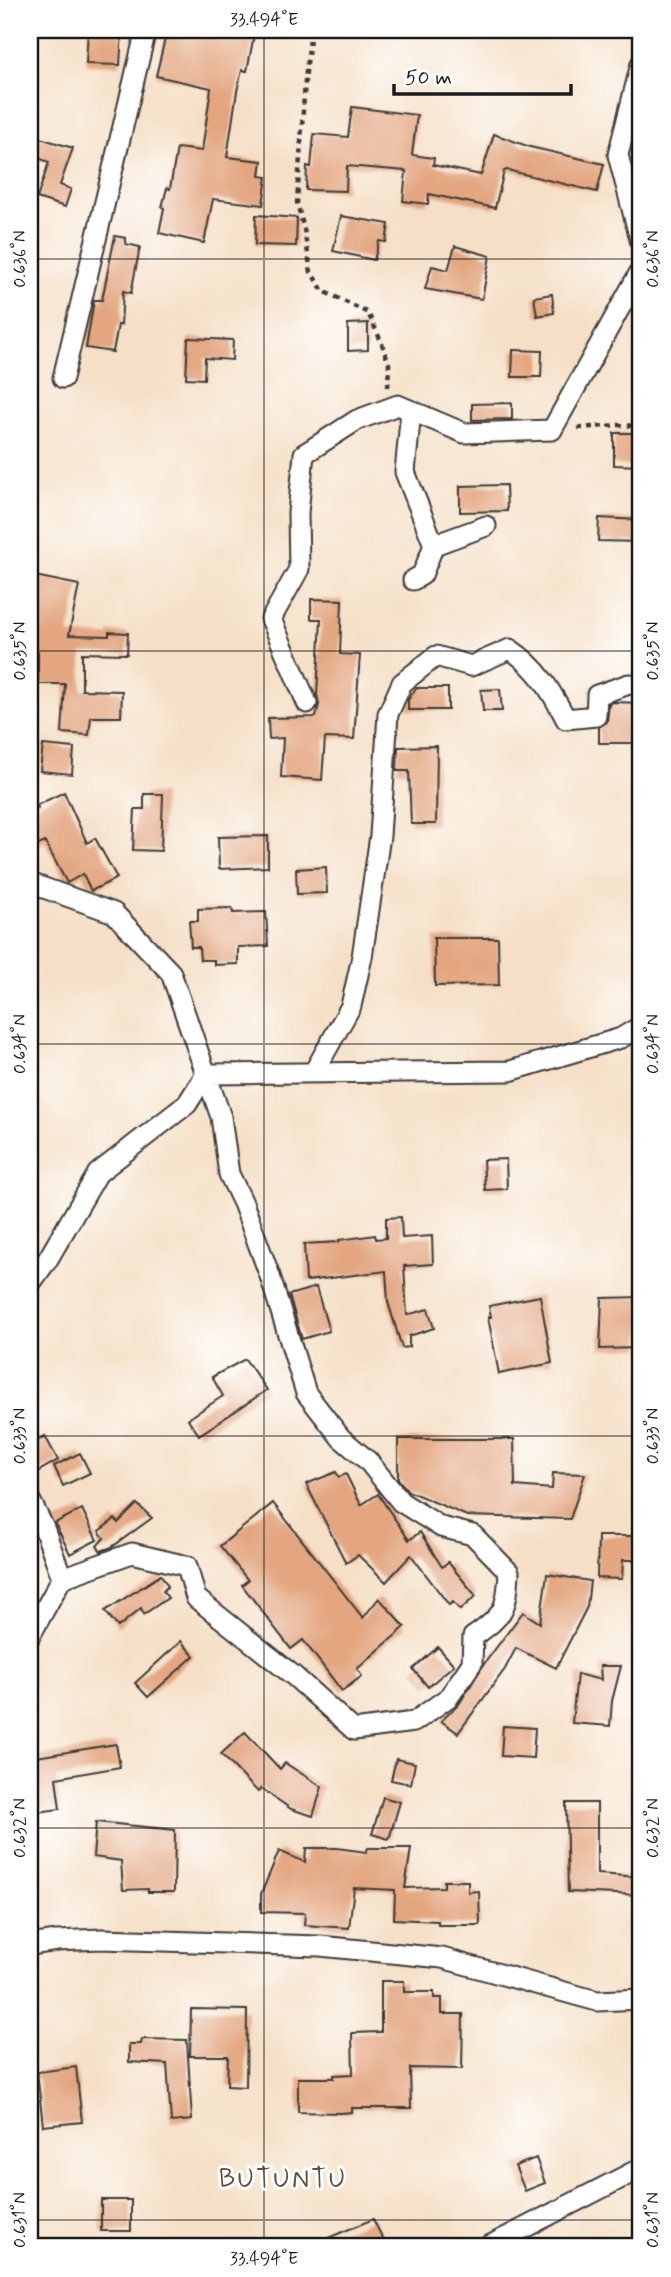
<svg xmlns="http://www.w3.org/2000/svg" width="671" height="2277" viewBox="0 0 671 2277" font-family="Mynerve,sans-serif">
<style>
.building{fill:#e3a680}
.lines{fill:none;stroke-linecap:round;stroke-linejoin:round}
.minor-casing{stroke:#3d3936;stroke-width:23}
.path{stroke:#3d3936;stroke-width:4.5;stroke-dasharray:5 5;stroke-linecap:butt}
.minor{stroke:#fff;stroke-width:19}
.ticks{fill:none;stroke:#1c1c1c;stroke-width:2;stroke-opacity:0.45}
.labels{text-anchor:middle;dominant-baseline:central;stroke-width:6;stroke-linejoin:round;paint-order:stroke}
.quarter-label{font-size:26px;letter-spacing:2px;fill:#624c3f;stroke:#fff}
.neatline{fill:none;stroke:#1c1c1c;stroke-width:2.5}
.ticks-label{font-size:18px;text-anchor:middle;fill:#1c1c1c}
</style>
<rect width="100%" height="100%" fill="#fff"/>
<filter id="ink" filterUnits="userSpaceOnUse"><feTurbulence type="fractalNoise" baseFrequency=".0143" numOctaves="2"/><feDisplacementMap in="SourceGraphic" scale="14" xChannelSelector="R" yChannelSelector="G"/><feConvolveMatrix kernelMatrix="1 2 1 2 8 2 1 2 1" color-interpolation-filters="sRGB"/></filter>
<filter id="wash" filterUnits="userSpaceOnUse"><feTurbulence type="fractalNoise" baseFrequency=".00686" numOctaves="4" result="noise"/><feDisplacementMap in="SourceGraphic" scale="28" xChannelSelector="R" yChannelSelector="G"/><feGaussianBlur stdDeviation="1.57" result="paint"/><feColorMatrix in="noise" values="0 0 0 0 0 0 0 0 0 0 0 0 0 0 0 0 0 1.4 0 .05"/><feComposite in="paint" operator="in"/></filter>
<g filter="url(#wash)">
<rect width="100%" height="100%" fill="#f5e0c7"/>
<g id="blocks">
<!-- building -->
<g class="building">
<polygon points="88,30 122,30 120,65 86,64"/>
<polygon points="167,30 255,30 247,71 242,70 237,91 227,157 262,161 260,176 267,177 263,205 213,199 204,243 159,233 164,208 162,207 167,188 170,189 177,148 202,151 211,88 156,76"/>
<polygon points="352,107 417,115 412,155 434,158 433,165 481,175 494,134 530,147 604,164 597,192 507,170 504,171 495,208 429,194 428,204 403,201 406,171 347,166 346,191 306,190 307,166 311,167 314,134 348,137"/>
<polygon points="30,135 73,148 60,185 71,189 65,207 37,198 49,162 30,155"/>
<polygon points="256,215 297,218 296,246 255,245"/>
<polygon points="341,216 389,224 386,242 379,241 374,260 333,251"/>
<polygon points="115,236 126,238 126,244 140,247 131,293 123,291 121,325 118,325 113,352 86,348 94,300 102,300"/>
<polygon points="455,246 490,256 482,299 425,289 432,266 448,270"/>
<polygon points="552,294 554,313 537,316 534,297"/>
<polygon points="368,323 368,350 348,351 348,324"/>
<polygon points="188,338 233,340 232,360 205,358 204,379 186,378"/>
<polygon points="513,350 542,351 541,377 512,377"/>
<polygon points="512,403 512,419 472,420 472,404"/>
<polygon points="614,433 641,433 641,466 614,465"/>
<polygon points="506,485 507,511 460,512 460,486"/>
<polygon points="599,518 641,520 641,542 598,541"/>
<polygon points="30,575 79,585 69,635 109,636 109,632 128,633 127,654 82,653 82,690 122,691 121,717 91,717 89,735 62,733 65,684 38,684 38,652 30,651"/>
<polygon points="311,599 342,600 340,654 360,655 354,739 325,738 322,780 281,777 283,738 269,739 268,718 316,717 319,704 317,695 321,619 311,619"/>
<polygon points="416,688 448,688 448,710 408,710 408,700"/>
<polygon points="500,689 502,711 483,711 481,690"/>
<polygon points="613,702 641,703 641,743 599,743 599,727 607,722 609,704"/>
<polygon points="43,745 74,748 72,774 40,771"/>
<polygon points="437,746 436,824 411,824 409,771 397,771 398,747"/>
<polygon points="64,792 87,843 95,838 117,878 91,891 83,874 67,883 45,842 30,849 30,812 38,808 37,805"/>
<polygon points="144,794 163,794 161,851 133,850 135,809 144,809"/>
<polygon points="268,836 268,867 219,869 218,837"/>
<polygon points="326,867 327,893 297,894 296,869"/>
<polygon points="232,908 233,913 266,912 268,946 238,947 238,964 214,965 214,960 200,960 199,947 191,947 189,921 198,921 198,909"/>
<polygon points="434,938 498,938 499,985 435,986"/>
<polygon points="506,1159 507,1189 485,1190 483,1160"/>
<polygon points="401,1217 402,1238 432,1236 433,1264 404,1266 407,1315 428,1309 434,1328 409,1336 409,1347 402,1348 388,1302 386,1271 306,1281 304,1244 339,1242 339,1240 375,1235 376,1239 386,1238 386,1218"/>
<polygon points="316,1287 329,1331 302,1339 289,1295"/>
<polygon points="540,1296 552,1363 499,1374 488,1317 491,1317 489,1306"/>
<polygon points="641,1297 641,1348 600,1349 602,1298"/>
<polygon points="245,1359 267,1390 199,1435 188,1419 223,1396 212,1377"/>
<polygon points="45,1436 58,1460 30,1476 30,1444"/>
<polygon points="398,1439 514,1439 515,1486 552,1489 553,1473 585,1474 570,1519 467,1516 408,1491 398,1479"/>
<polygon points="80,1453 90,1473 63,1486 54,1466"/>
<polygon points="336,1472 339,1477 346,1474 361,1505 378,1494 409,1540 420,1532 442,1567 448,1562 476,1596 460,1610 453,1602 449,1605 411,1555 386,1582 358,1555 346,1563 306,1484"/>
<polygon points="273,1503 363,1618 379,1598 405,1627 357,1669 362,1676 342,1691 303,1640 291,1649 242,1585 248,1580 220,1546"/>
<polygon points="137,1504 152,1518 112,1547 101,1551 97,1546 104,1538 99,1531 115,1519 118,1523"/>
<polygon points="82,1509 97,1540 70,1554 55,1523"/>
<polygon points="598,1536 641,1536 641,1560 623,1560 622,1579 597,1578"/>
<polygon points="547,1574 590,1581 587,1607 556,1668 516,1648 505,1669 458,1733 441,1721 459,1704 484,1664 523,1612 540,1623"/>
<polygon points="161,1575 168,1586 163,1591 168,1598 144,1614 141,1608 118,1627 105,1611"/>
<polygon points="181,1641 194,1656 148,1697 135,1683"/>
<polygon points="438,1647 454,1665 428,1687 413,1669"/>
<polygon points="600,1666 621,1666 612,1701 610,1726 572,1723 577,1674 601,1680"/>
<polygon points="503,1726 535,1728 533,1758 501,1756"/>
<polygon points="245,1732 280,1769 285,1763 322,1787 313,1816 291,1809 261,1788 258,1792 221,1754"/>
<polygon points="116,1744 120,1767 56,1778 60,1809 30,1813 30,1758"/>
<polygon points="396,1759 415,1763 411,1784 391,1780"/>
<polygon points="383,1797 400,1802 389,1839 372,1834"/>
<polygon points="566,1803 597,1803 597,1874 641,1877 641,1895 568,1892"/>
<polygon points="96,1822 175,1830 174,1892 148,1892 148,1889 123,1890 121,1861 93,1857"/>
<polygon points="306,1848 337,1848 366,1852 368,1848 411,1848 405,1888 444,1887 444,1881 468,1881 468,1892 479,1891 480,1925 438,1925 438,1921 394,1919 395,1890 354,1888 349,1928 304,1925 305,1913 261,1912 261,1894 279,1851 305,1862"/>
<polygon points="381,1981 404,1981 404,1992 434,1992 434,1998 442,1998 442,2014 463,2014 462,2069 410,2068 411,2108 352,2108 352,2112 341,2113 298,2112 298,2078 334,2078 334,2075 353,2074 352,2033 381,2032"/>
<polygon points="191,2009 247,2010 246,2087 227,2086 228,2056 190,2056"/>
<polygon points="142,2039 187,2040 192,2120 171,2122 167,2064 129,2062 129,2044 141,2044"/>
<polygon points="76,2067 82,2122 43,2126 37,2072"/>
<polygon points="536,2158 545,2183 525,2191 515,2166"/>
<rect x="101" y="2200" width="30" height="31"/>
<polygon points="373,2219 387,2247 307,2247"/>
</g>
</g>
</g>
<g filter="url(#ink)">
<use href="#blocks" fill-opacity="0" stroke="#3d3936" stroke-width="2"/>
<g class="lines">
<defs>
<g id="minor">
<polyline points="641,64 618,155 641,243"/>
<polyline points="63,378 146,30"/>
<polyline points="411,411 405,472 434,545 486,526"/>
<polyline points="413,580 422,575 434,545"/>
<polyline points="307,703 271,619 299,569 298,513 304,454 357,420 398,405 464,433 552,430 641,270"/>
<polyline points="30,883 114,913 171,973 206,1074 187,1104 98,1173 48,1259 30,1284"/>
<path d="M314,1072L351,1006L362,957L380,836L388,714L402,683L436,656L471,666L510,649C538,668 550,689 566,719L596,716L597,695L629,684L641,685"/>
<polyline points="30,1500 44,1528 62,1578 30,1636"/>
<path d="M62,1578L132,1553L187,1566L196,1598L294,1676L354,1730L414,1722L449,1697L472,1663L473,1637C504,1615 507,1610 509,1572L473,1535L441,1527L401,1502L368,1461L341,1438L306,1393L270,1276L243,1203L229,1174L221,1117L206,1074L510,1071L621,1038L641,1026"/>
<polyline points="30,1945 57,1941 101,1939 320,1946 442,1958 597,2001 641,1999"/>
<polyline points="487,2247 641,2168"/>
</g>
</defs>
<!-- minor casing -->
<use href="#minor" class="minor-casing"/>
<!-- path -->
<g class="path">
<polyline points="311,30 305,80 297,203 304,229 311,272 323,291 368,313 381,341 389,364 388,387"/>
<polyline points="578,428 619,425 641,426"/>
</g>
<!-- minor -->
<use href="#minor" class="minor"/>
</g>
</g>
<!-- ticks -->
<path class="ticks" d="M264,30V2247M30,259H641M30,651H641M30,1044H641M30,1436H641M30,1828H641M30,2220H641"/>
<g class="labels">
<!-- quarter labels -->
<g class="quarter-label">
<text x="283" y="2180">BUTUNTU</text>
</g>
</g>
<!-- margin -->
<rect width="671" height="2277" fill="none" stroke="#fff" stroke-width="77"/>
<!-- scale -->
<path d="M394 84v10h177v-10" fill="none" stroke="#1c1c1c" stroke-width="3.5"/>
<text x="405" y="84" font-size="21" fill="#1c1c1c" stroke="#ffffff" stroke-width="5" paint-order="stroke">50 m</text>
<rect x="38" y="38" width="594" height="2200" class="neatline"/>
<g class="ticks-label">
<text x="264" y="25">33.494°E</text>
<text transform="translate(19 259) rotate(-90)" y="6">0.636°N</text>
<text transform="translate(652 259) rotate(-90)" y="6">0.636°N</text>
<text transform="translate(19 651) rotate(-90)" y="6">0.635°N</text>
<text transform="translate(652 651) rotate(-90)" y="6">0.635°N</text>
<text transform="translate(19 1044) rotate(-90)" y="6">0.634°N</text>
<text transform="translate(652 1044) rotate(-90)" y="6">0.634°N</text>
<text transform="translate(19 1436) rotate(-90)" y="6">0.633°N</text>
<text transform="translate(652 1436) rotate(-90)" y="6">0.633°N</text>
<text transform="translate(19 1828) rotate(-90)" y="6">0.632°N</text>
<text transform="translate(652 1828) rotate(-90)" y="6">0.632°N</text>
<text transform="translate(19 2220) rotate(-90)" y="6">0.631°N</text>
<text transform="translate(652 2220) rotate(-90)" y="6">0.631°N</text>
<text x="264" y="2264">33.494°E</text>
</g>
</svg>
